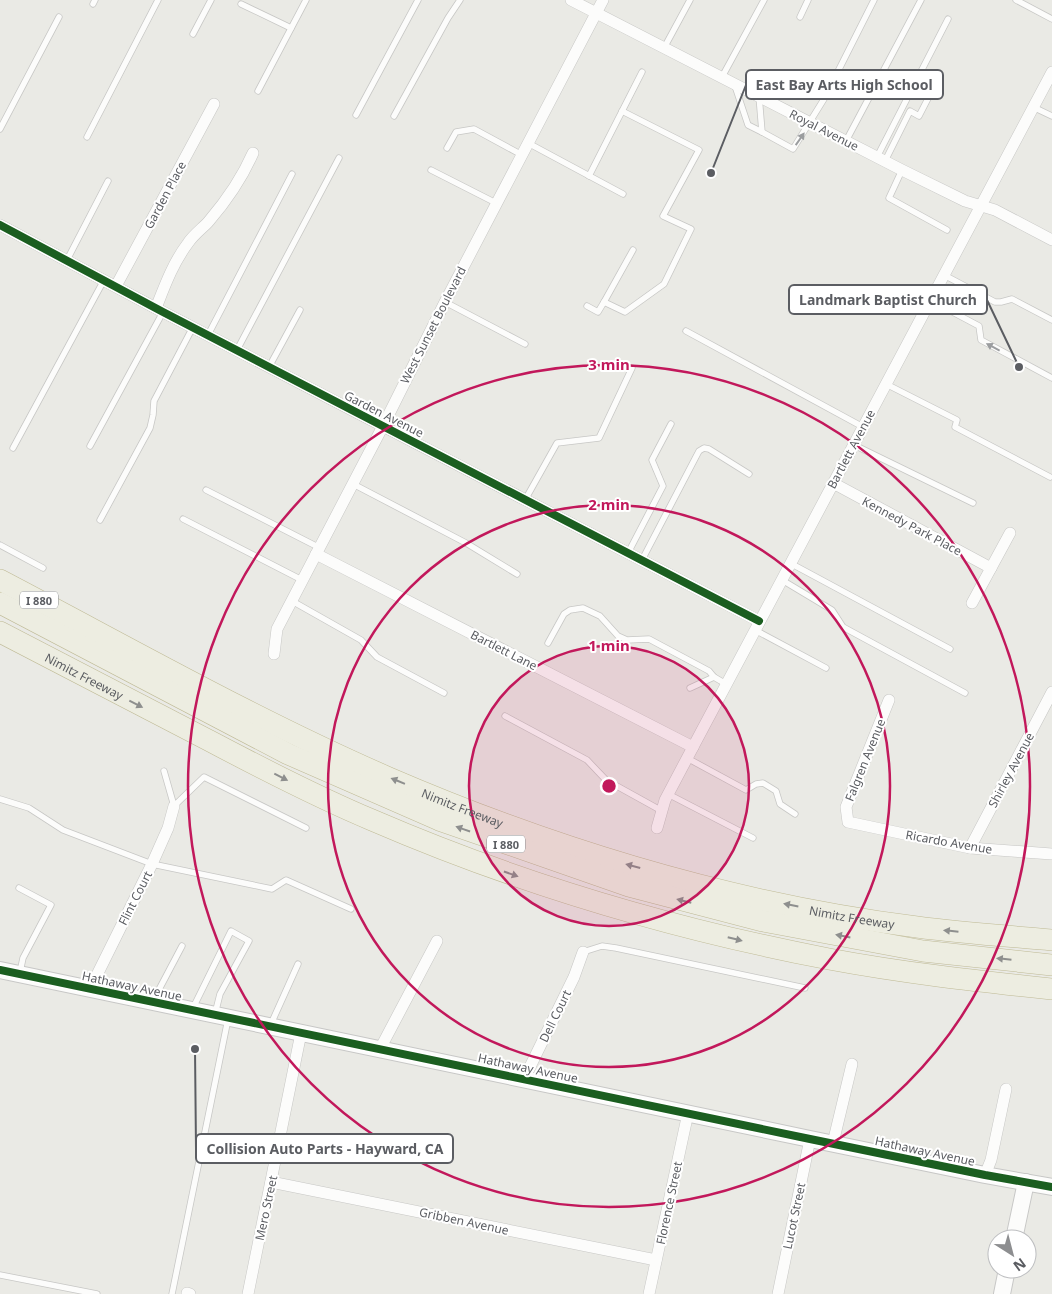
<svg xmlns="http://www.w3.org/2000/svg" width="1052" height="1294" viewBox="0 0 1052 1294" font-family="'Noto Sans',sans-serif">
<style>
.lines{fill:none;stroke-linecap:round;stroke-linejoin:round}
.lane-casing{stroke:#c7c7c5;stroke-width:7}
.street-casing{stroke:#c7c7c5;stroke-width:12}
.secondary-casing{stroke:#c7c7c6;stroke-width:18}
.highway-casing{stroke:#bfba95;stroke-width:22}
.lane{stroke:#fcfcfb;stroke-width:5.5}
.street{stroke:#fcfcfb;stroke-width:11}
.secondary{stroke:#fcfcfb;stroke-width:16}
.highway{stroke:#edede1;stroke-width:21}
.cycleway-casing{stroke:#fff;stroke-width:11}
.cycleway{stroke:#1b5e20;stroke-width:8}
.oneway{fill:#9b9d9f}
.oneway2{fill:#8e8f8e}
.ring{fill:none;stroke:#c2185b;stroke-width:2.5}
.labels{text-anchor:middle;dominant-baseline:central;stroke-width:4;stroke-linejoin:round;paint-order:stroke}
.shield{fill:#fff;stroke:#8c8e91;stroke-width:1}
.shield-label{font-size:11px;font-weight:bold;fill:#5b5d62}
.street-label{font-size:12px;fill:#5b5d62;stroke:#fff}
.centre{fill:#c2185b;stroke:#fff;stroke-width:2.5}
.ring-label{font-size:15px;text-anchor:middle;font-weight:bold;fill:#c2185b;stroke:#fff;stroke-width:4;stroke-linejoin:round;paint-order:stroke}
.leader{fill:none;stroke:#5b5d62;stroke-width:2}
.callout-dot{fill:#5b5d62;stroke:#fff;stroke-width:2}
.callout{fill:#fff;stroke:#5b5d62;stroke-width:2}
.callout-label{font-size:14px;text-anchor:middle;font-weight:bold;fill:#5b5d62}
</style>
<rect width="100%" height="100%" fill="#eaeae5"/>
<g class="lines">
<defs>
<g id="lane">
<polyline points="1016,0 1052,19"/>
<polyline points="93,4 95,0"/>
<polyline points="241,4 291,28"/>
<polyline points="800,17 808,0"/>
<polyline points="193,34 211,0"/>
<polyline points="664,48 690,0"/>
<polyline points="722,77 764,0"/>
<polyline points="735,86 748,125 762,132"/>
<polyline points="258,91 306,0"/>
<polyline points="759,96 762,132 793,149 824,99 874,0"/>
<polyline points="1033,107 1052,116"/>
<polyline points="622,111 699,150 663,216 691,229 664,284 625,312 604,302 633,250"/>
<polyline points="356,115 418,0"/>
<polyline points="394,116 448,18 460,0"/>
<polyline points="0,129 59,17"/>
<polyline points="87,137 158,0"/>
<polyline points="846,141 921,0"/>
<polyline points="528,143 623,194"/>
<polyline points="447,148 456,132 474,129 522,155"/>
<polyline points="877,157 948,19"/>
<polyline points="885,161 910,111 919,116 937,81"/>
<polyline points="431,170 496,203"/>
<polyline points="902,170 889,198 947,230"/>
<polyline points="589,176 642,72"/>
<polyline points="67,260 108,181"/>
<polyline points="944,275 995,302 1001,302 1012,299 1052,320"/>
<polyline points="930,300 979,326 981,340 1052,378"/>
<polyline points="445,302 525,344"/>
<polyline points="587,306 598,312 604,302"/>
<polyline points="686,331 863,427"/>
<polyline points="208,335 292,174"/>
<polyline points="237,350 339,158"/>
<polyline points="269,367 300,310"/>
<polyline points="886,384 957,420 955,427 1050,477"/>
<polyline points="854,445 973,503"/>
<polyline points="90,446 163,312"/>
<polyline points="13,448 104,280"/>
<polyline points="353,484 466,543 517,574"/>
<polyline points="206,490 320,548"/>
<polyline points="525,500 557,443 599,438 632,368"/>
<polyline points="183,519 302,580"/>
<polyline points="100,520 150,428 153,415 154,401 193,327"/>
<polyline points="0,545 43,568"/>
<polyline points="628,553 663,486 652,460 671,424"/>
<polyline points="642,560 699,451 704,448 709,449 749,474"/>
<polyline points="790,563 950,649"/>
<polyline points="782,580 832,610 843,627 965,693"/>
<polyline points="292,601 361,640 377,657 444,693"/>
<polyline points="755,630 826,668"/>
<polyline points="548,643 564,614 570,610 583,608 600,616 618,636 627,640 649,639 709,671 714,677 726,684"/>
<polyline points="690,688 714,677"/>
<polyline points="505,716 587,760 606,780 662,811"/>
<polyline points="687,758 746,790 756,784 763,783 776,791 780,804 795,814"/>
<polyline points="164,771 174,806"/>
<polyline points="668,794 753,838"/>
<polyline points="0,799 29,808 63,830 152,864 272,889 286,880 351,909"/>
<polyline points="174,806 204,777 306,828"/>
<polyline points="19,888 51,905 23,958 20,972"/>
<polyline points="583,952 602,946 616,948 805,988"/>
<polyline points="154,999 182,946"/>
<polyline points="193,1008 231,931 249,941 220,994 215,1014"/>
<polyline points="271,1024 298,964"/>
<polyline points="0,1275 97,1294"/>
<polyline points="172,1294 228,1019"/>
</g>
<g id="street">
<polyline points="571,0 902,170 965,201 995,210 1052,240"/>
<polyline points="0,225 163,312 759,621"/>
<polyline points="116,286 214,104"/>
<path d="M156,308C165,285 173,263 188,243C194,234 203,228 209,221C227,200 242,178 253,153"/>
<polyline points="833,483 991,568"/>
<polyline points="316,554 693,747"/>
<polyline points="972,603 1010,533"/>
<polyline points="274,654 277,629 383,426 445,302 603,0"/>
<polyline points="889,700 846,807 848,822 970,848 1052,854"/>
<polyline points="657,828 665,800 693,747 1052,72"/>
<polyline points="970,848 1052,692"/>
<polyline points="90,989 152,864 168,828 174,806"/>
<polyline points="380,1049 437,941"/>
<polyline points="524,1079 574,977 583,952"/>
<polyline points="833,1143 852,1064"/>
<polyline points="985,1175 991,1160 1006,1089"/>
<polyline points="271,1182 656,1260"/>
<polyline points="187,1293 190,1294"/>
<polyline points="248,1294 301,1033"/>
<polyline points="649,1294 688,1113"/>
<polyline points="778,1294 810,1139"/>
</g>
<g id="secondary">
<polyline points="0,970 810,1139 985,1175 1052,1187"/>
<polyline points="1014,1239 1026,1182"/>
<polyline points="1002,1294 1007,1269"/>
</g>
<g id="highway">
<path id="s1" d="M0,580C128,647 254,719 387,777C554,849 736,904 917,927C962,933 1007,936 1052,940"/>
<polyline points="0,603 288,754 439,820 629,886 763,921 923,951 1052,965"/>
<path id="s2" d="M0,632C70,669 140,705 210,741C263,769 317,797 372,820C518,883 673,929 829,959C903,973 977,981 1052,989"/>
</g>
</defs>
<!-- lane casing -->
<use href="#lane" class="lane-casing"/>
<!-- street casing -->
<use href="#street" class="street-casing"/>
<!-- secondary casing -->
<use href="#secondary" class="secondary-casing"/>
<!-- highway casing -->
<use href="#highway" class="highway-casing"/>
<!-- lane -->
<use href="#lane" class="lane"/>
<!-- street -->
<use href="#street" class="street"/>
<!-- secondary -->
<use href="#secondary" class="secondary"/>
<!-- highway -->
<use href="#highway" class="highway"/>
<defs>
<g id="cycleway">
<polyline points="0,225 163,312 759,621"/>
<polyline points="0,970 810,1139 985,1175 1052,1187"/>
</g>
</defs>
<!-- cycleway casing -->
<use href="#cycleway" class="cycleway-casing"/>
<!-- cycleway -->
<use href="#cycleway" class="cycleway"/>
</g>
<!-- one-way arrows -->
<defs><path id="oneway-solid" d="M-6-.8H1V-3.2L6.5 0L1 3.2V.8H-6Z" transform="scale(1.25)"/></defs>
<g class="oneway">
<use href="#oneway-solid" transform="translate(800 139) rotate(-55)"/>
<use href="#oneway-solid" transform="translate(993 347) rotate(-152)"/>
</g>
<g class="oneway2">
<use href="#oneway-solid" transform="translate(136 704) rotate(27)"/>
<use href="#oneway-solid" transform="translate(281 777) rotate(27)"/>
<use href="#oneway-solid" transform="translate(398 781) rotate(-158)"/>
<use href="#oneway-solid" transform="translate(463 829) rotate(-161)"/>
<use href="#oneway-solid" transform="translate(633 866) rotate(-165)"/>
<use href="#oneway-solid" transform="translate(511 874) rotate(19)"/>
<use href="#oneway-solid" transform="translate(684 901) rotate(-166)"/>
<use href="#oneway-solid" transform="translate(791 905) rotate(-169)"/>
<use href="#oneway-solid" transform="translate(951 931) rotate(-174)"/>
<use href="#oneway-solid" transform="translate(843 936) rotate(-169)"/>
<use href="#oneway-solid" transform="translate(735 939) rotate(14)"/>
<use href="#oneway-solid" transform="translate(1004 959) rotate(-174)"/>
</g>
<!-- distance rings -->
<circle cx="609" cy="786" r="140" fill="#c2185b" fill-opacity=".12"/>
<g class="ring">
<circle cx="609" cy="786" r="140"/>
<circle cx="609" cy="786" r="281"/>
<circle cx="609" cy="786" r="421"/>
</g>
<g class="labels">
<!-- shield labels -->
<g class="shield">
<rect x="20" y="591.5" width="38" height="17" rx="4"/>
<rect x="487" y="835.5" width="38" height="17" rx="4"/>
</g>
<g class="shield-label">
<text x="39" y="600">I 880</text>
<text x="506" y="844">I 880</text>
</g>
<!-- street labels -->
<g class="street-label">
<text transform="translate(824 130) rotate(27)">Royal Avenue</text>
<text transform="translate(165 195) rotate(-62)">Garden Place</text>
<text transform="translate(433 325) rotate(-63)">West Sunset Boulevard</text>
<text transform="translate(384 414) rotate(27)">Garden Avenue</text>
<text transform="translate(851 449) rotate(-62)">Bartlett Avenue</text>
<text transform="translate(912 526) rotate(28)">Kennedy Park Place</text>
<text transform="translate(504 650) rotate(27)">Bartlett Lane</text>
<text stroke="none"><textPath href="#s2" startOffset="95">Nimitz Freeway</textPath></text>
<text transform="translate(865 760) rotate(-68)">Falgren Avenue</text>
<text transform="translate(1011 770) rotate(-62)">Shirley Avenue</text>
<text stroke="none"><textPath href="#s1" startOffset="516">Nimitz Freeway</textPath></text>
<text transform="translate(949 842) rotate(10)">Ricardo Avenue</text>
<text transform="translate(135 898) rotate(-63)">Flint Court</text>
<text stroke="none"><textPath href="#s1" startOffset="921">Nimitz Freeway</textPath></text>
<text transform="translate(132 986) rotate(12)">Hathaway Avenue</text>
<text transform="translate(555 1016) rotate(-64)">Dell Court</text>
<text transform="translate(528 1068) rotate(12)">Hathaway Avenue</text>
<text transform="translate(925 1151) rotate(12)">Hathaway Avenue</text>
<text transform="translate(669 1203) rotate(-78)">Florence Street</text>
<text transform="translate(266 1208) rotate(-78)">Mero Street</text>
<text transform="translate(794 1216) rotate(-78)">Lucot Street</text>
<text transform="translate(464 1221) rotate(12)">Gribben Avenue</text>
</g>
</g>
<circle cx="609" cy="786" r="8" class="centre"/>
<g class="ring-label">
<text x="609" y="370">3 min</text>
<text x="609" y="510">2 min</text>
<text x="609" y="651">1 min</text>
</g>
<!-- callouts -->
<path class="leader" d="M711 173L746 85M1019 367L987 300M195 1049L196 1149"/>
<g class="callout-dot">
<circle cx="711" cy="173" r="5"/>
<circle cx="1019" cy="367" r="5"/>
<circle cx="195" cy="1049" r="5"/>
</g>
<g class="callout">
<rect x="746" y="70" width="197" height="29" rx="5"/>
<rect x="789" y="285" width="198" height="29" rx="5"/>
<rect x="196" y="1134" width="257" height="29" rx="5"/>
</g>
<g class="callout-label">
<text x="844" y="90">East Bay Arts High School</text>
<text x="888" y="305">Landmark Baptist Church</text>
<text x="325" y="1154">Collision Auto Parts - Hayward, CA</text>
</g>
<!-- north arrow -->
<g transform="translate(1012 1254) rotate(144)"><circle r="24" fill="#ffffff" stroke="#bdbec0"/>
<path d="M0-4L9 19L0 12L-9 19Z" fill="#8d8e90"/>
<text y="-8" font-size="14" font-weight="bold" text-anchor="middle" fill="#5b5d62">N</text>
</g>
</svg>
